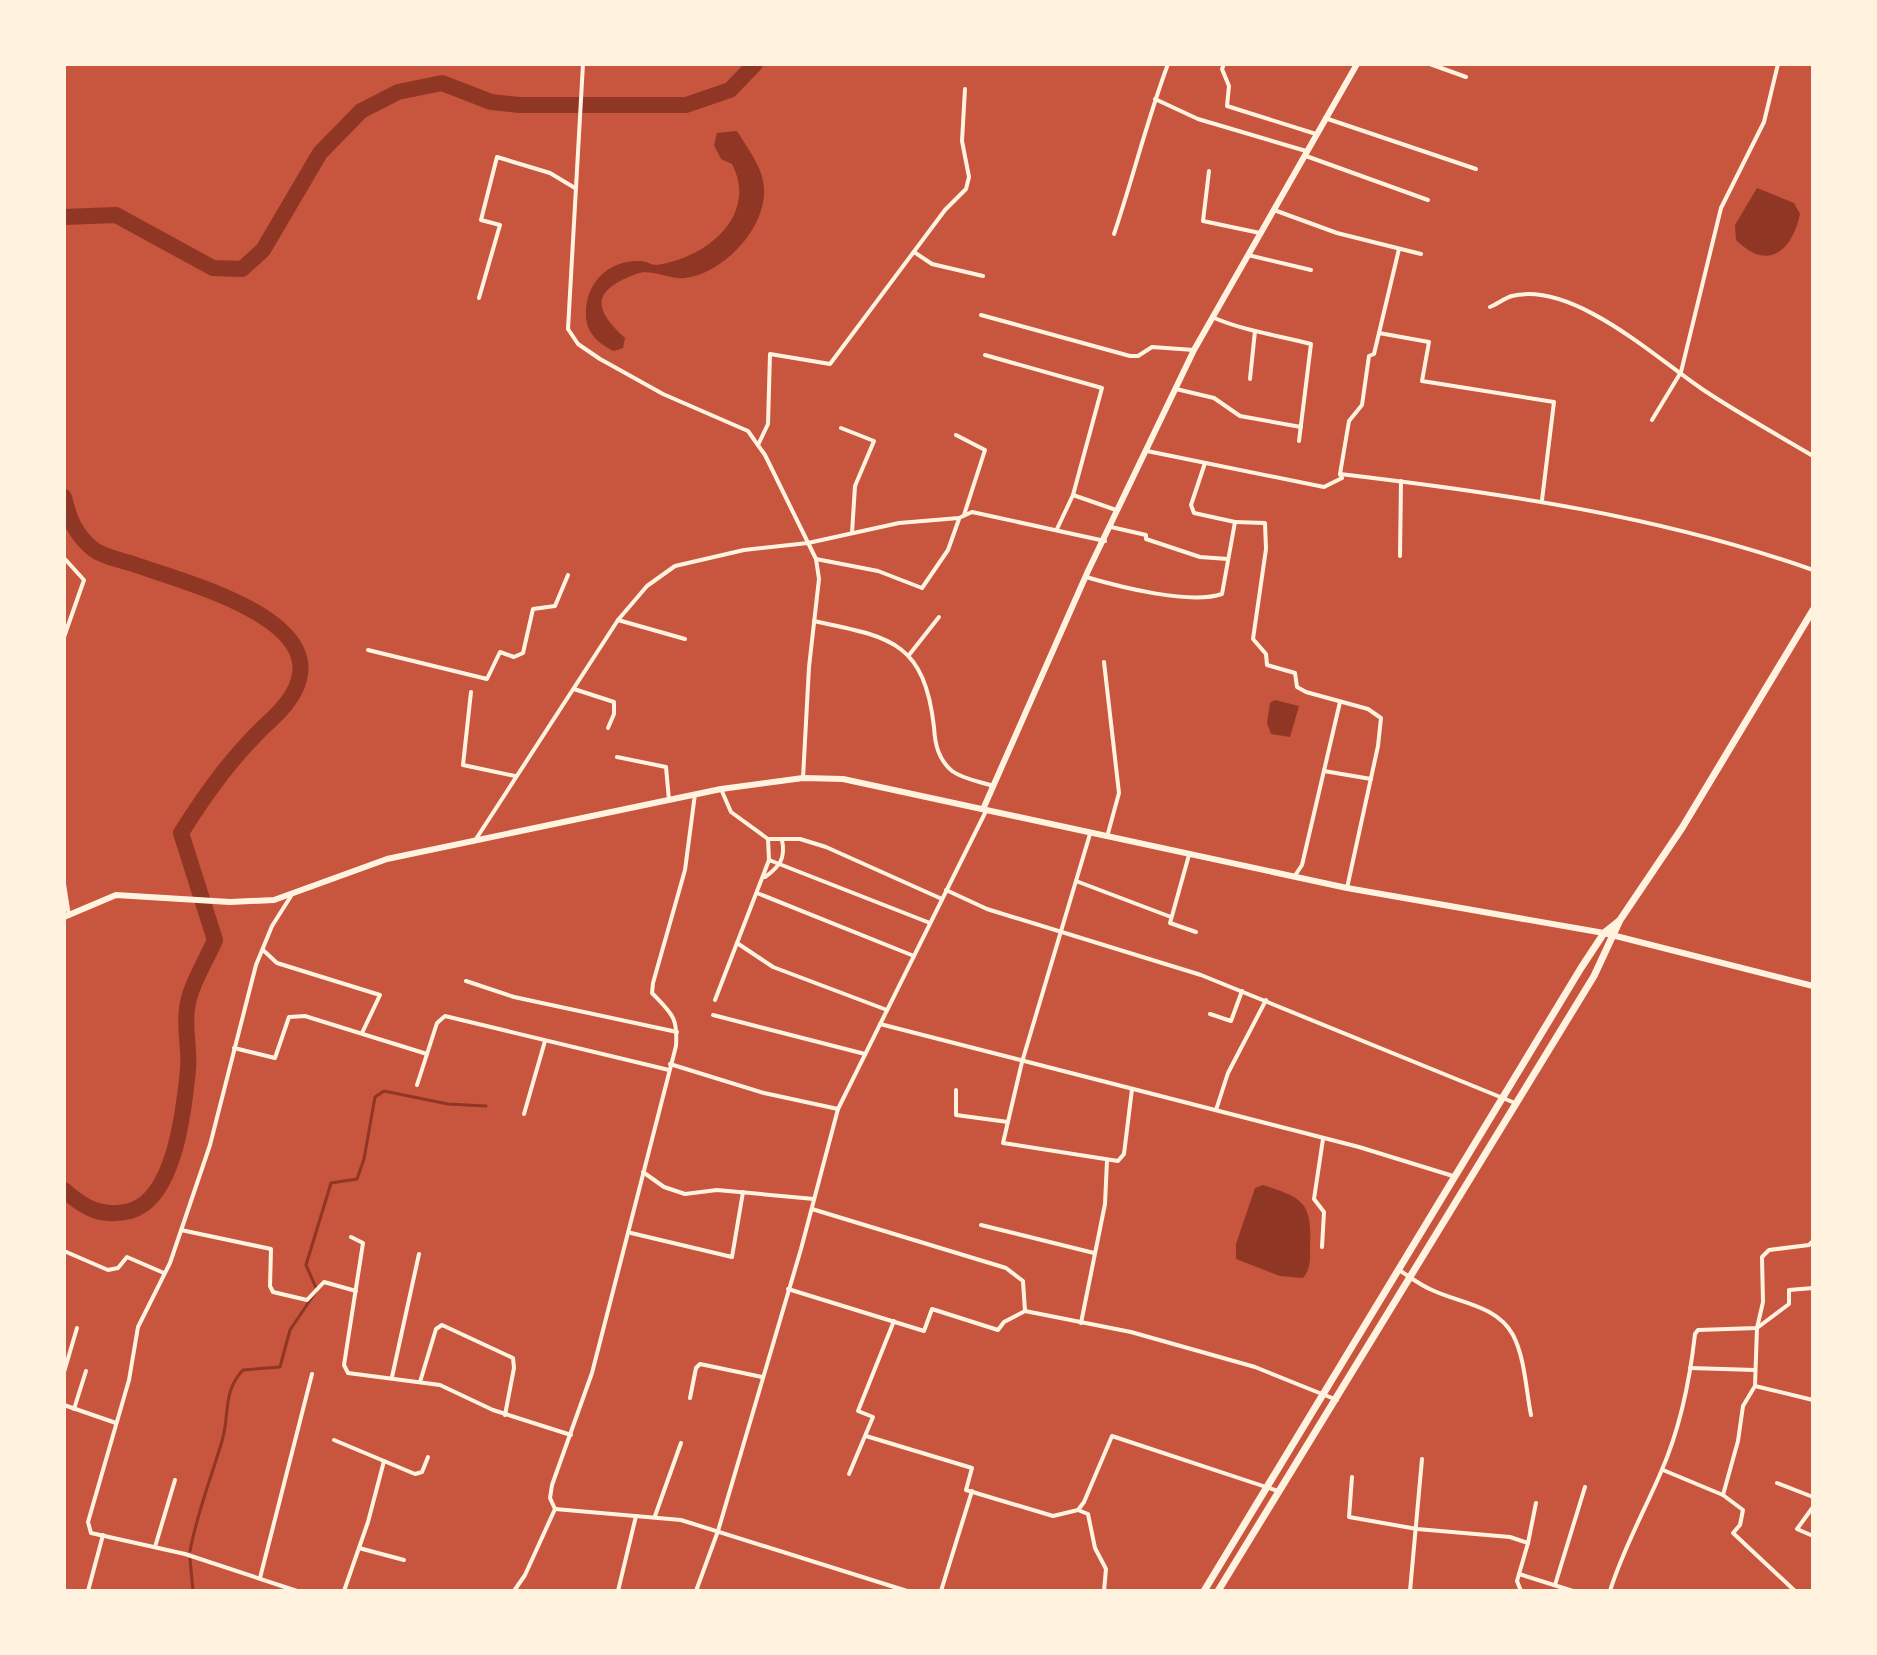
<svg xmlns="http://www.w3.org/2000/svg" width="1877" height="1655" viewBox="0 0 1877 1655" font-family="'Golos Text',sans-serif">
<style>
.water{fill:#8f3625}
.lines{fill:none;stroke-linecap:round;stroke-linejoin:round}
.stream{stroke:#8f3625;stroke-width:3}
.river{stroke:#8f3625;stroke-width:16}
.minor{stroke:#fff3e0;stroke-width:4}
.tertiary{stroke:#fff3e0;stroke-width:6}
.secondary{stroke:#fff3e0;stroke-width:6}
.primary{stroke:#fff3e0;stroke-width:7}
</style>
<rect width="100%" height="100%" fill="#c8553d"/>
<!-- water -->
<g class="water">
<path d="M737,131C746,146 760,164 763,181C772,223 724,274 685,278C670,280 650,268 636,274C591,291 593,309 625,338L623,348L614,351C599,344 586,333 586,315C585,284 607,260 640,261C646,261 651,265 657,265C688,260 718,244 733,217C742,199 741,181 732,164L721,159L714,145L717,133Z"/>
<path d="M1757,188L1794,203L1800,214C1792,251 1768,272 1736,240L1735,225Z"/>
<polygon points="1275,700 1299,706 1290,737 1271,734 1267,723 1270,703"/>
<path d="M1263,1185C1304,1198 1312,1203 1310,1247C1310,1260 1311,1268 1303,1278L1280,1276L1236,1259V1244L1255,1188Z"/>
</g>
<g class="lines">
<!-- stream -->
<g class="stream">
<path d="M190,1551C197,1513 211,1478 222,1441C230,1415 222,1392 243,1370L280,1367L290,1330L317,1290L306,1265L331,1183L357,1179L364,1159L375,1097L384,1091L448,1104L486,1106"/>
<polyline points="190,1559 193,1591"/>
</g>
<!-- river -->
<g class="river">
<polyline points="64,217 116,215 213,268 242,269 263,250 320,153 361,111 398,92 442,83 491,102 519,105 686,105 730,90 755,64"/>
<path d="M64,497C69,519 75,534 93,549C103,557 121,560 133,564C196,586 368,629 272,719C235,753 208,790 181,833L215,940C206,961 189,987 187,1009C184,1029 190,1050 188,1070C184,1109 175,1199 130,1211C102,1218 84,1208 64,1190"/>
</g>
<!-- minor -->
<g class="minor">
<polyline points="583,64 568,329 578,344 600,359 663,394 748,431 765,455 816,559 819,579 809,667 803,778"/>
<polyline points="1224,64 1222,69 1229,86 1227,106 1316,134"/>
<polyline points="1430,64 1466,77"/>
<polyline points="1155,99 1198,119 1306,151"/>
<polyline points="1325,118 1476,169"/>
<polyline points="1306,156 1428,200"/>
<polyline points="1209,171 1203,221 1260,233"/>
<polyline points="1274,210 1337,233 1421,254"/>
<path d="M1114,234C1133,178 1147,120 1168,64"/>
<polyline points="914,252 932,264 983,276"/>
<polyline points="1248,255 1311,270"/>
<polyline points="479,298 500,225 481,220 497,157 550,173 575,188"/>
<path d="M1490,307C1497,304 1505,298 1512,296C1573,281 1656,358 1702,389C1738,413 1776,434 1813,456"/>
<polyline points="981,315 1130,356 1138,356 1152,347 1194,350"/>
<path d="M1212,317C1244,331 1277,335 1311,344L1299,441"/>
<polyline points="1379,333 1429,342 1422,381 1554,402 1542,500"/>
<polyline points="985,355 1102,388 1073,495 1057,529"/>
<polyline points="1250,379 1255,331"/>
<polyline points="1176,389 1214,398 1240,416 1301,427"/>
<polyline points="1652,420 1681,372 1721,208 1764,122 1778,64"/>
<polyline points="841,428 874,441 855,486 852,533"/>
<polyline points="956,435 985,450 964,515"/>
<polyline points="758,445 768,424 770,354 830,364 945,210 966,189 969,177 962,141 965,89"/>
<path d="M1147,451L1324,487L1342,478L1340,474C1501,493 1660,516 1813,570"/>
<polyline points="1340,474 1349,421 1362,405 1369,356 1374,354 1399,249"/>
<polyline points="1073,495 1116,510"/>
<polyline points="1235,522 1265,523 1266,549 1253,639 1266,654 1267,665 1295,673 1297,687 1306,692 1368,709 1381,718 1378,746 1347,888"/>
<polyline points="1111,527 1146,535 1146,539 1200,557 1228,559"/>
<polyline points="1400,556 1401,481"/>
<polyline points="64,558 84,580 64,637"/>
<polyline points="816,559 878,571 922,588 948,550 959,519"/>
<path d="M1086,577C1120,587 1190,605 1222,594L1235,522L1194,513L1191,505L1205,463"/>
<polyline points="618,620 685,639"/>
<path d="M814,621C890,637 924,641 934,727C935,744 938,759 952,771C963,779 981,782 993,786"/>
<polyline points="368,650 487,679 500,652 514,657 523,653 533,609 555,606 568,575"/>
<polyline points="909,655 939,617"/>
<polyline points="1104,662 1119,793 1107,837"/>
<polyline points="574,689 614,702 614,714 608,728"/>
<polyline points="471,692 463,765 515,776"/>
<polyline points="617,757 666,767 669,800"/>
<polyline points="1324,771 1371,779"/>
<polyline points="721,789 731,812 768,839 800,839 826,847 942,899"/>
<polyline points="1090,834 1022,1062 1003,1143 1118,1161 1124,1154 1132,1089"/>
<polyline points="476,839 618,620 647,586 675,566 744,550 808,543 899,523 959,518 972,512 1105,541"/>
<polyline points="1189,855 1170,923 1196,932"/>
<polyline points="769,860 930,923"/>
<path d="M765,877C779,867 786,859 782,840"/>
<polyline points="1294,877 1302,865 1340,702"/>
<polyline points="1076,881 1171,917"/>
<polyline points="64,884 69,916"/>
<polyline points="946,890 987,909 1201,975 1515,1103"/>
<polyline points="757,893 914,956"/>
<polyline points="291,896 272,926 256,965 210,1145 170,1263 138,1327 129,1380 88,1522 91,1533 185,1554 297,1591"/>
<polyline points="737,943 773,967 887,1010"/>
<polyline points="263,950 277,963 380,995 362,1033"/>
<polyline points="466,981 514,997 677,1032"/>
<polyline points="715,1000 769,860 768,839"/>
<polyline points="1210,1014 1231,1021 1242,991"/>
<polyline points="713,1015 865,1054"/>
<polyline points="880,1024 1359,1147 1453,1176"/>
<polyline points="234,1048 275,1058 289,1017 305,1016 427,1054"/>
<polyline points="670,1064 764,1093 838,1109"/>
<polyline points="417,1085 437,1023 445,1016 669,1070"/>
<polyline points="956,1090 956,1115 1008,1122"/>
<polyline points="1216,1110 1228,1073 1266,1000"/>
<polyline points="524,1114 545,1041"/>
<polyline points="643,1172 664,1187 685,1194 717,1190 814,1199"/>
<polyline points="812,1209 1006,1268 1023,1281 1025,1311"/>
<polyline points="981,1225 1094,1253"/>
<polyline points="181,1230 271,1249 270,1286 273,1292 307,1300 324,1282 356,1291"/>
<polyline points="631,1233 732,1257 743,1192"/>
<polyline points="351,1237 363,1243 344,1365 348,1373 440,1385 493,1410 571,1435"/>
<polyline points="1322,1247 1324,1212 1314,1199 1323,1139"/>
<polyline points="64,1251 108,1270 118,1268 127,1257 164,1273"/>
<path d="M1399,1270C1410,1277 1420,1285 1432,1290C1459,1303 1497,1305 1513,1335C1525,1358 1526,1390 1531,1415"/>
<polyline points="788,1289 924,1331 932,1309 998,1330 1004,1322 1025,1311 1131,1332 1255,1367 1337,1400"/>
<polyline points="1081,1323 1105,1204 1107,1161"/>
<polyline points="1690,1368 1755,1370"/>
<polyline points="64,1372 77,1328"/>
<polyline points="392,1377 419,1254"/>
<polyline points="420,1382 436,1329 442,1325 513,1358 514,1368 505,1415"/>
<polyline points="1755,1386 1813,1400"/>
<polyline points="690,1398 696,1368 700,1364 762,1377"/>
<polyline points="64,1405 116,1423"/>
<polyline points="74,1409 86,1371"/>
<polyline points="866,1436 972,1468 966,1490 1053,1516 1078,1510 1084,1502 1112,1436 1278,1491"/>
<polyline points="334,1440 415,1474 422,1472 428,1457"/>
<polyline points="1663,1470 1723,1495 1743,1510 1740,1525 1733,1533 1795,1591"/>
<polyline points="849,1474 873,1417 858,1411 894,1321"/>
<polyline points="1352,1477 1349,1517 1417,1529 1510,1537 1528,1543 1517,1581 1521,1591"/>
<polyline points="1777,1483 1813,1497"/>
<polyline points="1723,1495 1738,1441 1743,1406 1755,1386 1757,1328 1763,1302 1762,1257 1769,1250 1809,1245 1813,1241"/>
<polyline points="1813,1507 1797,1529 1813,1536"/>
<polyline points="555,1509 681,1520 907,1591"/>
<polyline points="1078,1510 1088,1514 1095,1548 1106,1569 1104,1591"/>
<polyline points="655,1516 681,1443"/>
<polyline points="1528,1543 1536,1503"/>
<polyline points="155,1547 175,1480"/>
<polyline points="359,1548 404,1560"/>
<polyline points="1519,1574 1573,1591"/>
<polyline points="260,1578 312,1374"/>
<polyline points="1555,1585 1585,1487"/>
<polyline points="88,1591 103,1535"/>
<polyline points="344,1591 368,1522 384,1461"/>
<path d="M514,1591L525,1575L555,1509L550,1498L552,1485L592,1373L676,1046C678,1017 672,1014 652,993L653,983L685,870L695,794"/>
<polyline points="618,1591 636,1516"/>
<polyline points="696,1591 718,1531 801,1249 838,1109 986,811"/>
<polyline points="941,1591 972,1491"/>
<polyline points="1410,1591 1422,1459"/>
<path d="M1610,1591C1623,1549 1644,1512 1661,1472C1679,1431 1690,1379 1695,1334L1698,1330L1757,1328L1789,1304V1290L1813,1288"/>
</g>
<!-- tertiary -->
<polyline class="tertiary" points="984,807 1088,571 1194,350 1357,64"/>
<!-- secondary -->
<polyline class="secondary" points="64,917 116,895 230,902 274,900 387,859 721,789 803,778 843,779 1347,888 1604,933 1813,986"/>
<!-- primary -->
<g class="primary">
<polyline points="1204,1591 1581,968 1604,933 1619,921"/>
<polyline points="1218,1591 1594,976 1620,920 1682,828 1813,610"/>
</g>
</g>
<!-- border -->
<rect width="1877" height="1655" fill="none" stroke="#fff3e0" stroke-width="132"/>
</svg>
